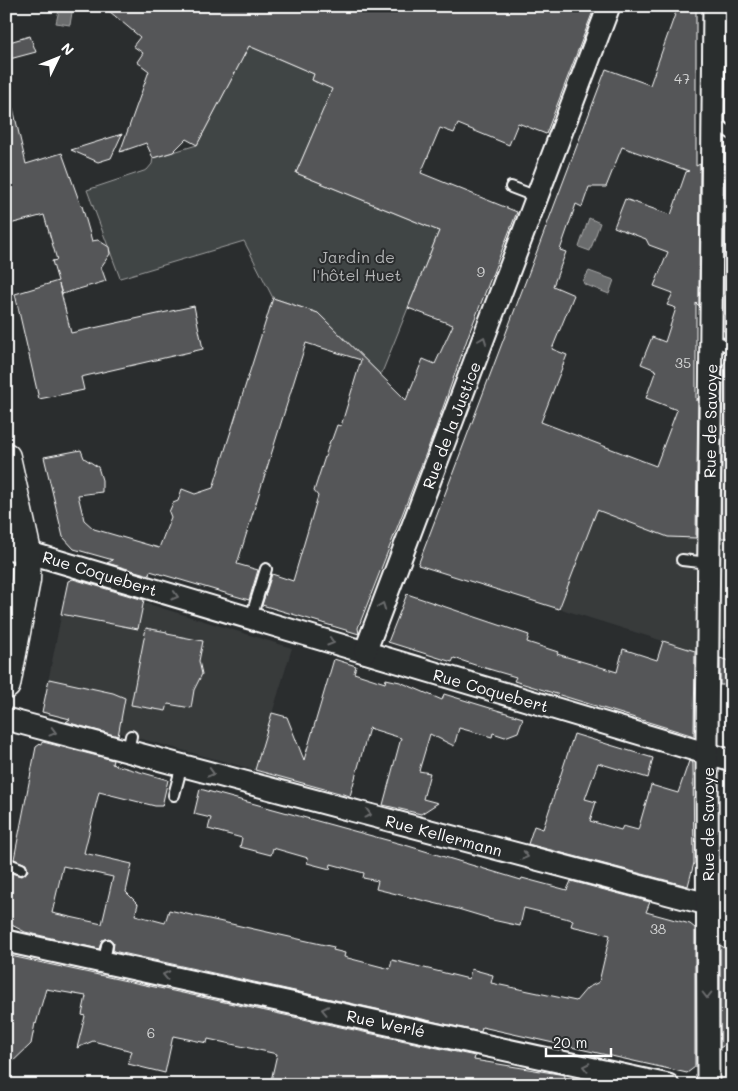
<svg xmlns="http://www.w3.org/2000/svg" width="738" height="1091" viewBox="0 0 738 1091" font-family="Mali,sans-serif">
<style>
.built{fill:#373a3b}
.green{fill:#414445;stroke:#a0a2a2}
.water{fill:#6a6c6d;stroke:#a6a7a7}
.building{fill:#555758;stroke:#fff;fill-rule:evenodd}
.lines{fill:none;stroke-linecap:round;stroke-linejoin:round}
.lane-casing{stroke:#fff;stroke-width:14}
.street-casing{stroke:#fff;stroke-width:25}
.secondary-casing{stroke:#fff;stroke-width:31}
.lane{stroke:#2a2d2e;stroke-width:10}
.street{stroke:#2a2d2e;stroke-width:21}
.secondary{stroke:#2a2d2e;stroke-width:28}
.oneway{stroke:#6a6c6d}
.labels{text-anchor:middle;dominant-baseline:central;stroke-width:4;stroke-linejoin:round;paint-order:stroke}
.number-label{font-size:14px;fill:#d4d5d5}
.park-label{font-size:16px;fill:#b3b4b5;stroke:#2a2d2e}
.street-label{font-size:16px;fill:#fff;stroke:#2a2d2e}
</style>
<rect width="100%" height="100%" fill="#2a2d2e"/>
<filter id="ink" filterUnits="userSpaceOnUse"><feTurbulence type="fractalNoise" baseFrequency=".02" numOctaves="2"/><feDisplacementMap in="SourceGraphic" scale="10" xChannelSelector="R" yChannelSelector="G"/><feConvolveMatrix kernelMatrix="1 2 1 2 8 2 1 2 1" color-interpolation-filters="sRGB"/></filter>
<g filter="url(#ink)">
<!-- built -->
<g class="built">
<polygon points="730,6 732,6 732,639 726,638 695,651 418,564 481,399 695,481 727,463"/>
<polygon points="70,580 292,648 255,770 42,712 68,581"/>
</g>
<!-- green -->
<polygon class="green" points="249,46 314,74 312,80 317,83 320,77 335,83 296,173 439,231 381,375 318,313 273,298 244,241 120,278 87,190 147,170 152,164 153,158 197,145"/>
<!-- water -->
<g class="water">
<polygon points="60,6 73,6 70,25 56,23"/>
<polygon points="589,218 600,223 590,251 579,247"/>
<polygon points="589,271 614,280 609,294 584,284 583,281"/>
</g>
<!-- building -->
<g class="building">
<polygon points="103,6 595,6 546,134 518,123 509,145 458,124 454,133 440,128 421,173 517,212 470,331 434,433 358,628 359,634 262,605 272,574 293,581 318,496 314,491 330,441 332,439 337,425 341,426 361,360 306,343 237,564 258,570 249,600 150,571 149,575 107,563 113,560 74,549 63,537 44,457 81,450 84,458 98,467 102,480 102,492 78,495 84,520 94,529 159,548 171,517 169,512 173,503 178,501 182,489 195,494 213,488 273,298 318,313 406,400 423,359 435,364 453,325 408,308 439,231 296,173 332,89 312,80 314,74 249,46 197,145 186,139 173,152 153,158 146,143 120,152 149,71 137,62 143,53 133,46 140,37"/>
<path d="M678,6H696V166L700,164L699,306L696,303V401L698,398L696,538L668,537L597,510L559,609L418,565L606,69L650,85ZM622,147L689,171L686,172L671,215L625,199L614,227L646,239L649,245L668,252L654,286L673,293L667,305L676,308L665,342L652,337L641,364L656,370L646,398L677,410L656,466L541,422L567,355L552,349L574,295L553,286L566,252L560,250L576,204L582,207L589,187H606Z"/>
<polygon points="30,36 36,52 6,60 6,43"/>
<polygon points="13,108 26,164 62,153 81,206 82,206 92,241 98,240 109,247 110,254 101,267 106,281 62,294 59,284 71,333 194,306 203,349 81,377 84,390 39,399 15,294 58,281 52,261 57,260 44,215 6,225 6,109"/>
<polygon points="122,134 111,158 98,162 71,150"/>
<polygon points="732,144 732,337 723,330 725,148"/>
<polygon points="731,355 732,538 721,538 723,365"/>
<polygon points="73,579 144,600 138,629 61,614 68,581"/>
<polygon points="407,594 529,635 527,642 558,652 557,654 617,672 623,649 657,660 663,641 695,651 694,736 514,681 516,677 475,665 454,658 452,662 388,642"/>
<polygon points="146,628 167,632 167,634 203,641 199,661 202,674 194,690 191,708 168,704 166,711 131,705"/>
<polygon points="720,658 732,662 732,685 720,685"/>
<polygon points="334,659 356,666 354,673 385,683 386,679 400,682 442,700 444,694 523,718 518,732 505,737 493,733 492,737 459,728 454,746 430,734 419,771 430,773 423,799 438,803 421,814 383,805 401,738 369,728 350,796 255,770 272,713 287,717 304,760"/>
<polygon points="49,679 113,693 125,698 118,736 66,722 70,719 42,712"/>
<polygon points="574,734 653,758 648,778 598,763 585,799 596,802 590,821 621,830 623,826 638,830 651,785 678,793 689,761 693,763 694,863 688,886 528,844 534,826 543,829"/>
<path d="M43,742L113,760L112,764L168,780L162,806H155L99,792L84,853L132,864L126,892L138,904L135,915L165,923L169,910L334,947L333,950L345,953L344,957L390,969L392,960L469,979L471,969L493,975L491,983L576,1001L587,988L599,982L610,935L571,926L573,920L524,908L520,926L488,919V918L458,909L376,889L378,881L363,878L364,873L331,864L330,869L307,863L308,858L273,848L271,855L240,847L242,838L208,829L211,818L194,814L200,789L405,845L521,880L522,878L567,890L571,881L650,902L646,912L690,924L695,928V1067L687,1073L482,1027L481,1032L113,951L114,943L109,938L102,940L99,949L25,932L6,922V900L11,873L21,876L28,871L26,864L14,859L36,747ZM63,866L113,877L102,924L52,913Z"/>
<polygon points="720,945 732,953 732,1040 720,1048"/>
<polygon points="6,955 475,1056 474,1060 565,1075 564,1085 424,1085 390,1077 389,1083 373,1080 372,1085 270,1085 277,1054 208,1039 207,1043 173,1036 165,1073 128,1064 132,1051 93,1041 77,1048 85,1016 82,1015 86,996 46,989 36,1024 35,1023 31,1044 6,1068"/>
</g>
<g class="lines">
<defs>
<g id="lane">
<polyline points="714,122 732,134"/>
<polyline points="511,187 537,197"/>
<polyline points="711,339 732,348"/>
<polyline points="682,560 709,563"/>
<polyline points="251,618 266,569"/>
<polyline points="128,751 131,736"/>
<polyline points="174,795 182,765"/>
<polyline points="6,863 21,869"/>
<polyline points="104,962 107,945"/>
</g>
<g id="street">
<polyline points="6,548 27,552 732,761"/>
<polyline points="365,652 609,6"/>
<polyline points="6,719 707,904"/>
<polyline points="6,941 668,1085"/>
<polyline points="708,1085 707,741 714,6"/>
</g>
<polyline id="secondary" points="6,457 27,552 26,580 6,685"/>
</defs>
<!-- lane casing -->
<use href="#lane" class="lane-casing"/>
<!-- street casing -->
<use href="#street" class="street-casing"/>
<!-- secondary casing -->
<use href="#secondary" class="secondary-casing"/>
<!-- lane -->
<use href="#lane" class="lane"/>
<!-- street -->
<use href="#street" class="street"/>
<!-- secondary -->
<use href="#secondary" class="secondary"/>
</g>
<!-- one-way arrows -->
<defs><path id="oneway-chevron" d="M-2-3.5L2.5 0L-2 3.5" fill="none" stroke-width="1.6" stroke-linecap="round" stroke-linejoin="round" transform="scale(1.25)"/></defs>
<g class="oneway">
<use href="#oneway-chevron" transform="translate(483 340) rotate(-69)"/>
<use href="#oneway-chevron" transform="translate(175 596) rotate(17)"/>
<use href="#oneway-chevron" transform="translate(382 606) rotate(-69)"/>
<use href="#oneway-chevron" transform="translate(331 642) rotate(17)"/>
<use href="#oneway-chevron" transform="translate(53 732) rotate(15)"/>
<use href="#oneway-chevron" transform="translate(211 773) rotate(15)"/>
<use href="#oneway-chevron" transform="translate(368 814) rotate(15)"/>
<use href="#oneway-chevron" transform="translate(525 856) rotate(15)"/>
<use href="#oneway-chevron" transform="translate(166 975) rotate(-168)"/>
<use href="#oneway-chevron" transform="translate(707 995) rotate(90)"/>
<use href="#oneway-chevron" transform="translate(325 1010) rotate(-168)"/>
<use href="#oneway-chevron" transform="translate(586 1067) rotate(-168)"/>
</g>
</g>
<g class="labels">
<!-- number labels -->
<g class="number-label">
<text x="682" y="78">47</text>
<text x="481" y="271">9</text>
<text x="683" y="362">35</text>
<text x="658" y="928">38</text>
<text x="151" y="1032">6</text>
</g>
<!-- park labels -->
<g class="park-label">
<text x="357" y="256">Jardin de<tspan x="357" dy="18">l'hôtel Huet</tspan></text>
</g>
<!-- street labels -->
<g class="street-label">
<text transform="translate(710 421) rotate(-89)">Rue de Savoye</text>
<text transform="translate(451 425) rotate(-69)">Rue de la Justice</text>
<text transform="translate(100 573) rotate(17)">Rue Coquebert</text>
<text transform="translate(491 690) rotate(16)">Rue Coquebert</text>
<text transform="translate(707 824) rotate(-90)">Rue de Savoye</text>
<text transform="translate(444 835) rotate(15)">Rue Kellermann</text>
<text transform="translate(386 1023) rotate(12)">Rue Werlé</text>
</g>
</g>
<!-- margin -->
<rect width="738" height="1091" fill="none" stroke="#2a2d2e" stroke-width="25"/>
<rect x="12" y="12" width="713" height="1066" fill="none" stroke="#fff" stroke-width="2" filter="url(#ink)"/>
<!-- north arrow -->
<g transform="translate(58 58) rotate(47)" stroke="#2a2d2e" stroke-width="4" paint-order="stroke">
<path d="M0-4L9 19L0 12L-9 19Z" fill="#ffffff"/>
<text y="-8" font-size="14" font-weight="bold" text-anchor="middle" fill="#ffffff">N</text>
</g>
<!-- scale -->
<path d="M546 1048v8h65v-8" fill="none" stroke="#ffffff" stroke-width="2.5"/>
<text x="553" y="1048" font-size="15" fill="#ffffff" stroke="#2a2d2e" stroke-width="4" paint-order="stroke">20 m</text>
</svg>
